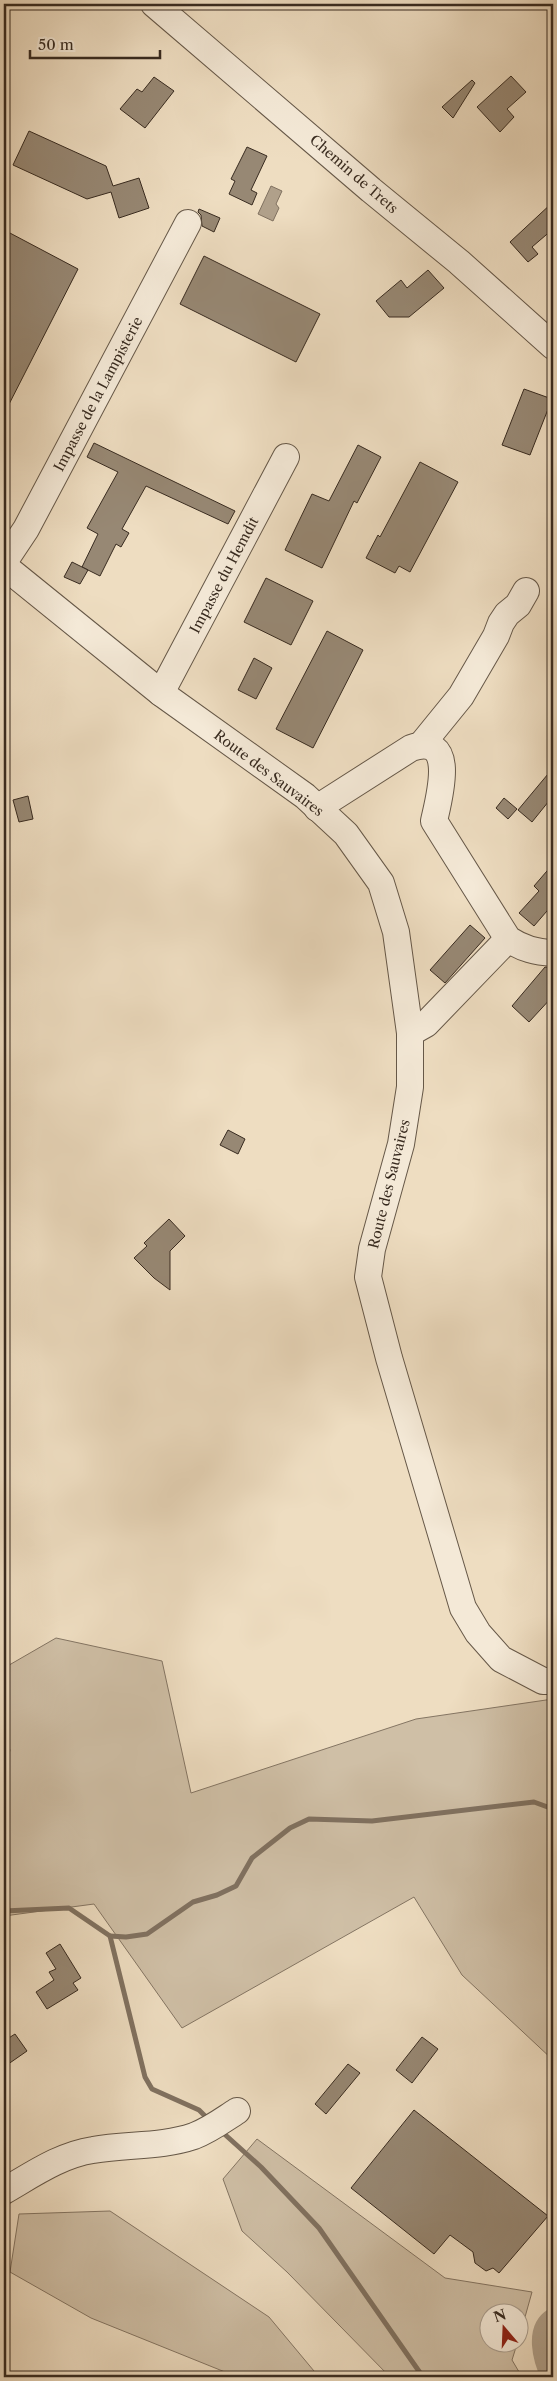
<svg xmlns="http://www.w3.org/2000/svg" width="557" height="2381" viewBox="0 0 557 2381" font-family="'Libre Caslon Text',serif">
<style>
.green{fill:#cfbfa6;stroke:#847563}
.water{fill:#b0a08a;stroke:#807160}
.lines{fill:none;stroke-linecap:round;stroke-linejoin:round}
.stream{stroke:#807160;stroke-width:5}
.canal{stroke:#b0a08a;stroke-width:18}
.building{fill:#978874;stroke:#382b20}
.minor-casing{stroke:#665848;stroke-width:28}
.minor{stroke:#f4e9d7;stroke-width:26}
.labels{text-anchor:middle;dominant-baseline:central;stroke-width:4;stroke-linejoin:round;paint-order:stroke}
.street-label{font-size:14px;fill:#382b20;stroke:#f4e9d7}
</style>
<rect width="100%" height="100%" fill="#eeddc1"/>
<filter id="stains"><feTurbulence type="fractalNoise" baseFrequency=".004" numOctaves="4"/><feColorMatrix values="0 0 0 0 .2 0 0 0 0 .09 0 0 0 0 .02 0 0 0 .5 -.17"/></filter>
<radialGradient id="worn" r=".72"><stop offset=".6" stop-color="#630" stop-opacity="0"/><stop offset="1" stop-color="#630" stop-opacity=".3"/></radialGradient>
<!-- green -->
<g class="green">
<polygon points="56,1638 162,1661 191,1793 416,1719 553,1699 553,2060 462,1975 414,1897 182,2028 94,1904 4,1916 4,1775 10,1750 4,1737 4,1668"/>
<polygon points="257,2139 445,2278 532,2292 520,2335 520,2314 490,2314 490,2344 517,2344 512,2360 522,2377 390,2377 287,2272 242,2231 223,2179"/>
<polygon points="110,2211 269,2317 319,2377 229,2377 225,2372 91,2318 10,2272 19,2214"/>
</g>
<!-- water -->
<polygon class="water" points="271,186 282,191 276,204 279,208 273,221 258,214"/>
<g class="lines">
<!-- stream -->
<g class="stream">
<polyline points="4,1911 69,1908 110,1936 145,2077 152,2089 199,2110 206,2117"/>
<polyline points="110,1936 126,1937 147,1934 193,1902 217,1895 236,1886 252,1858 290,1828 309,1819 372,1821 534,1802 553,1809"/>
<polyline points="221,2131 261,2167 319,2228 423,2377"/>
</g>
<!-- canal -->
<path class="canal" d="M550,2377C542,2360 533,2329 553,2317"/>
</g>
<!-- building -->
<g class="building">
<polygon points="511,76 526,92 507,109 514,117 500,132 477,107"/>
<polygon points="154,77 174,91 145,128 120,109 137,89 142,92"/>
<polygon points="472,80 475,83 453,118 442,107"/>
<polygon points="29,131 106,166 113,186 139,178 149,208 119,218 111,192 87,199 13,165"/>
<polygon points="247,147 267,156 251,190 257,193 252,205 229,194 235,181 231,179"/>
<polygon points="553,202 553,229 532,247 538,254 528,262 510,242"/>
<polygon points="199,209 220,218 214,232 202,226 201,215 198,212"/>
<polygon points="8,232 78,269 4,414 4,241"/>
<polygon points="204,256 320,314 296,362 180,304"/>
<polygon points="428,270 444,288 409,317 389,317 376,301 401,280 407,288"/>
<polygon points="524,389 552,399 530,455 502,445"/>
<polygon points="94,443 235,511 228,524 146,486 122,529 129,533 121,547 116,544 100,576 82,567 98,534 87,528 118,472 87,457"/>
<polygon points="358,445 381,457 357,503 354,501 322,568 285,550 312,494 329,501"/>
<polygon points="420,462 458,482 410,572 399,566 395,573 366,558 378,535 380,537"/>
<polygon points="72,562 88,570 80,584 64,577"/>
<polygon points="266,578 313,601 291,645 244,622"/>
<polygon points="327,631 363,650 313,748 276,729"/>
<polygon points="254,658 272,668 256,699 238,690"/>
<polygon points="553,768 553,796 532,822 518,810"/>
<polygon points="28,796 33,819 19,822 13,800"/>
<polygon points="504,798 517,809 508,819 496,808"/>
<polygon points="553,864 553,904 534,926 519,913 539,891 534,886"/>
<polygon points="470,925 485,938 445,983 430,970"/>
<polygon points="545,967 553,968 553,996 529,1022 512,1006"/>
<polygon points="228,1130 245,1139 238,1154 220,1145"/>
<polygon points="169,1219 185,1236 170,1251 170,1290 154,1278 134,1258 147,1246 144,1243"/>
<polygon points="60,1944 81,1978 73,1983 78,1990 47,2009 36,1992 54,1980 49,1972 56,1969 46,1953"/>
<polygon points="15,2034 27,2051 4,2067 4,2041"/>
<polygon points="422,2037 438,2049 412,2083 396,2070"/>
<polygon points="348,2064 360,2073 326,2114 315,2104"/>
<polygon points="414,2110 548,2216 499,2273 493,2268 486,2271 475,2263 473,2252 450,2235 434,2254 351,2188"/>
</g>
<g class="lines">
<defs>
<g id="minor">
<polyline points="154,4 371,190 459,262 553,346"/>
<polyline points="4,562 26,529 188,223"/>
<polyline points="4,566 161,693 305,796 346,834 381,883 396,932 410,1033 410,1087 401,1144 372,1249 368,1277 389,1358 463,1608 478,1633 501,1659 543,1681 553,1681"/>
<polyline points="161,693 286,457"/>
<polyline points="422,744 461,696 496,636 501,623 507,614 518,605 526,591"/>
<path d="M317,808L411,748C458,732 439,798 434,821L508,939C523,949 536,952 553,953"/>
<polyline points="410,1033 426,1024 508,939"/>
<path d="M4,2191C32,2175 60,2155 93,2150C127,2144 162,2147 194,2136C210,2130 223,2120 237,2111"/>
</g>
</defs>
<!-- minor casing -->
<use href="#minor" class="minor-casing"/>
<!-- minor -->
<use href="#minor" class="minor"/>
</g>
<g class="labels">
<!-- street labels -->
<g class="street-label">
<text transform="translate(354 174) rotate(41)">Chemin de Trets</text>
<text transform="translate(98 394) rotate(-62)">Impasse de la Lampisterie</text>
<text transform="translate(224 575) rotate(-62)">Impasse du Hemdit</text>
<text transform="translate(269 773) rotate(37)">Route des Sauvaires</text>
<text transform="translate(389 1184) rotate(-76)">Route des Sauvaires</text>
</g>
</g>
<!-- margin -->
<rect width="557" height="2381" fill="none" stroke="#eeddc1" stroke-width="20"/>
<rect x="5" y="5" width="547" height="2371" fill="none" stroke="#382b20" stroke-width="2.5"/>
<rect x="10" y="10" width="537" height="2361" fill="none" stroke="#382b20"/>
<!-- north arrow -->
<g transform="translate(504 2328) rotate(341)"><circle r="24" fill="#f4e9d7" stroke="#a99d8e"/>
<path d="M0-4L9 19L0 12L-9 19Z" fill="#8f2418"/>
<text y="-8" font-size="14" font-weight="bold" text-anchor="middle" fill="#382b20">N</text>
</g>
<!-- scale -->
<path d="M30 50v8h130v-8" fill="none" stroke="#382b20" stroke-width="2.5"/>
<text x="38" y="50" font-size="15" fill="#382b20" stroke="#f4e9d7" stroke-width="4" paint-order="stroke">50 m</text>
<rect width="100%" height="100%" filter="url(#stains)"/>
<rect width="100%" height="100%" fill="url(#worn)"/>
</svg>
